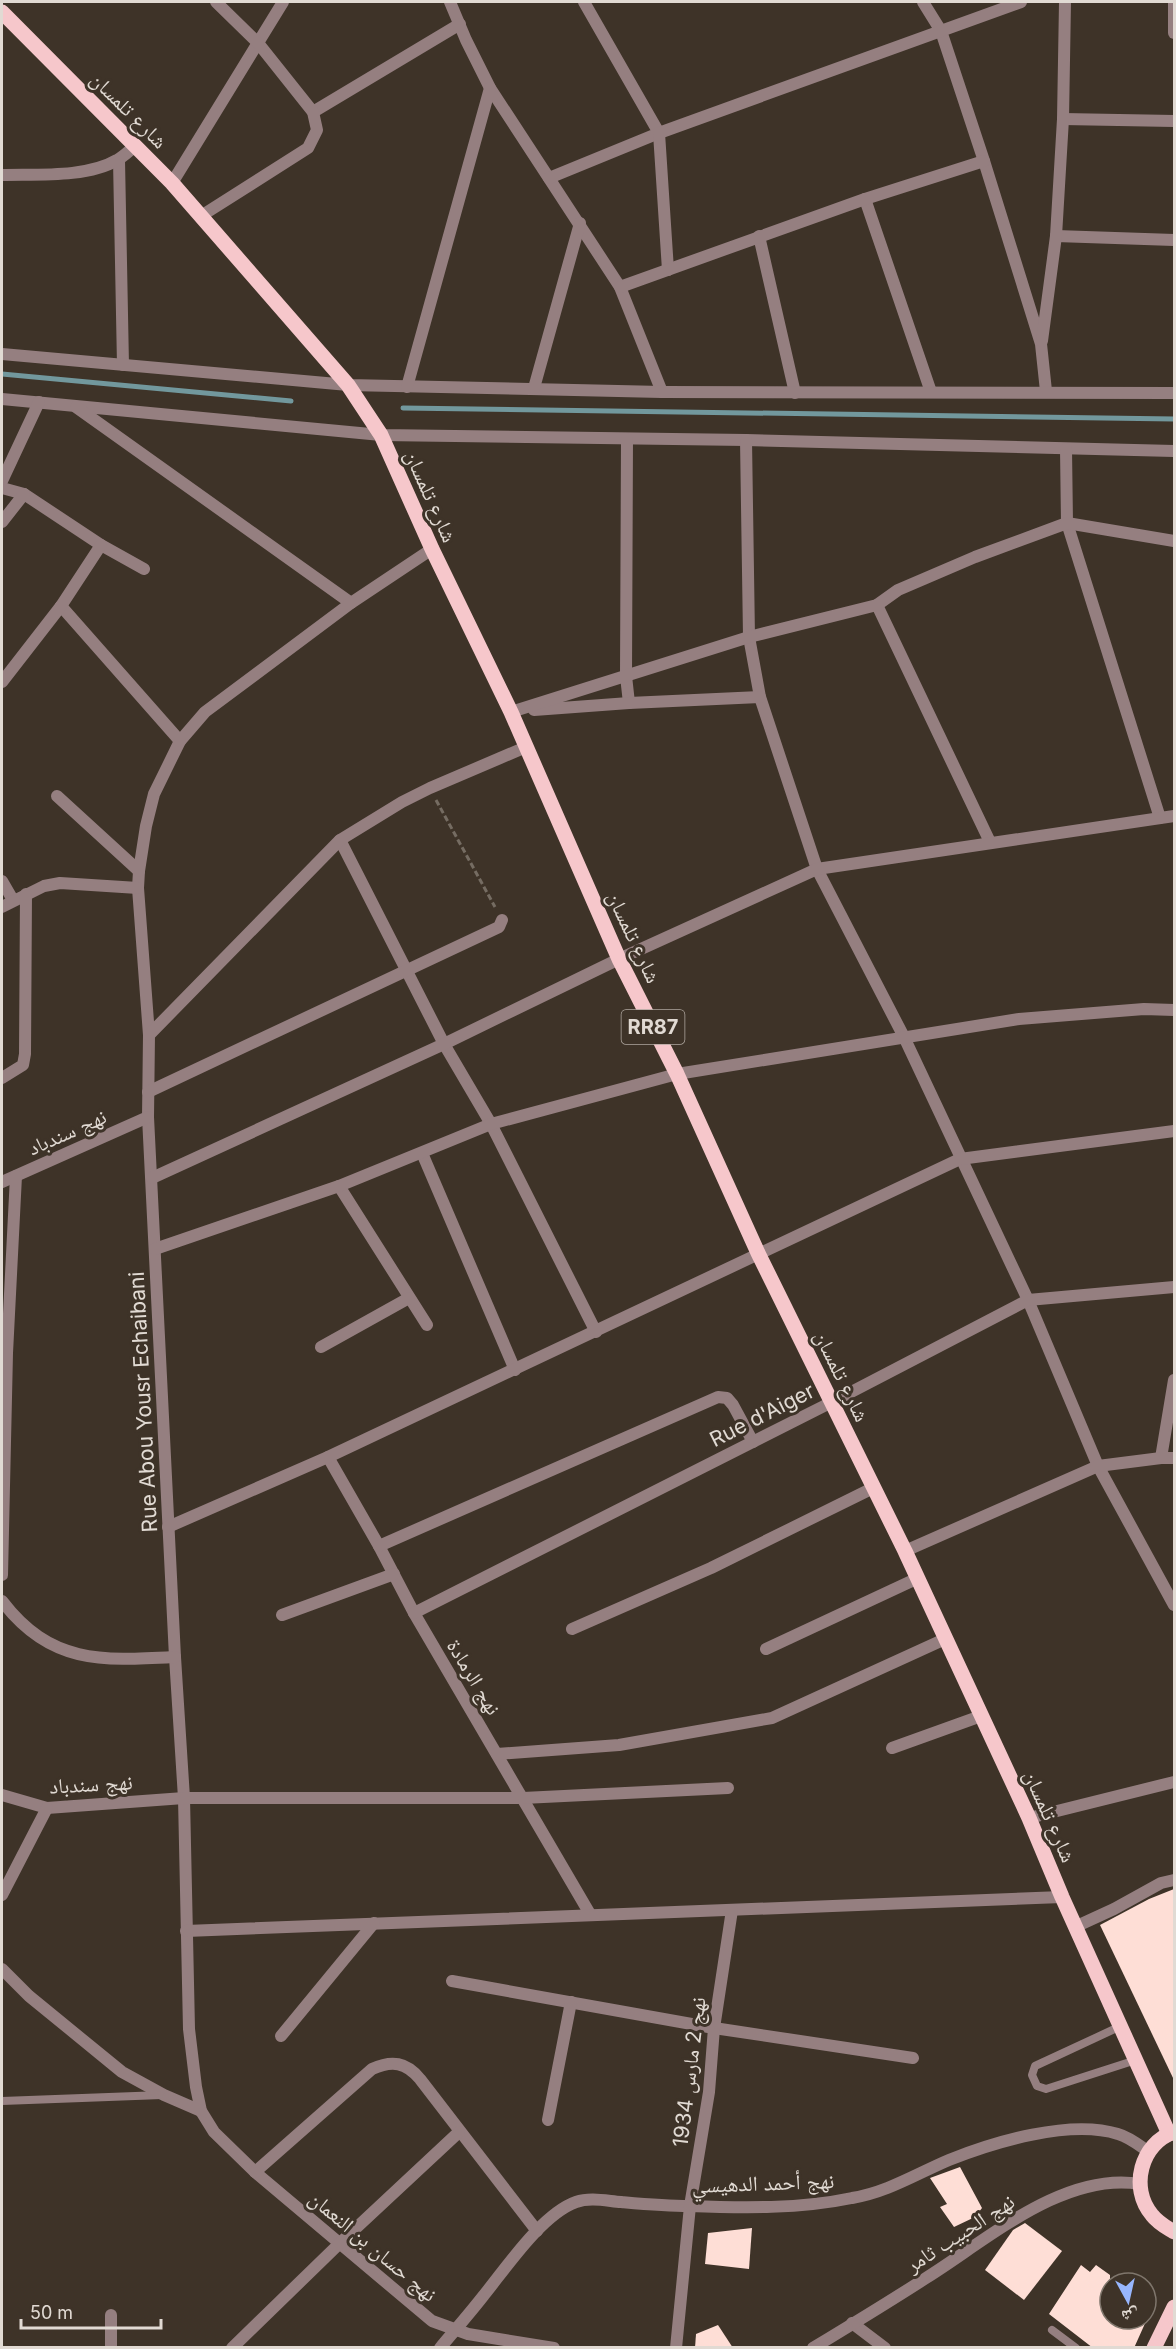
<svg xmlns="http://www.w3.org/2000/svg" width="1176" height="2349" viewBox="0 0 1176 2349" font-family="Inter,'Noto Naskh Arabic',sans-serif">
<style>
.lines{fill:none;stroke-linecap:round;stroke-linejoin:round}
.stream{stroke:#72989d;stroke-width:5}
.building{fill:#feded6}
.path{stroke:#756c62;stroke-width:3;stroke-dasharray:6 3;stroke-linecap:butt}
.service{stroke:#957f80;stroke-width:8}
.minor{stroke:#957f80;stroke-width:12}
.primary{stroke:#f6c7cb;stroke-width:15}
.labels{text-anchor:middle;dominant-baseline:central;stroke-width:6;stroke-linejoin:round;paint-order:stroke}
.shield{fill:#3e3328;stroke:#b0a8a0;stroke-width:1.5}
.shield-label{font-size:20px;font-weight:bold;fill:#e1dad3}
.street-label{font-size:21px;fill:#e1dad3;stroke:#3e3328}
</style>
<rect width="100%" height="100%" fill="#3e3328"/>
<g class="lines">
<!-- stream -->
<g class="stream">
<polyline points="2,374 291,401"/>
<polyline points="403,408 1174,419"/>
</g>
</g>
<!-- building -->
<g class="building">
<polygon points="1174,1889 1174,2080 1100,1925 1149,1899"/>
<polygon points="960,2167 982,2208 975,2217 954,2227 940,2207 947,2204 930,2178"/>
<polygon points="1025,2223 1062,2251 1024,2300 985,2270 1013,2230"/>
<polygon points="752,2228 749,2269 705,2264 708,2233"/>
<polygon points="1081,2265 1090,2272 1096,2265 1110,2275 1110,2319 1147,2319 1134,2348 1093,2348 1049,2314"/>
<polygon points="718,2325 733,2348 695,2348 696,2334"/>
</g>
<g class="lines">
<!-- path -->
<polyline class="path" points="436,800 495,907"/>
<!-- service -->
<g class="service">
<polyline points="1121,2026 1035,2066 1032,2075 1037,2086 1046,2089 1136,2060"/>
<polyline points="2,2101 162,2095"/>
<polyline points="1052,2330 1076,2348"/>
</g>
<!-- minor -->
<g class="minor">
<polyline points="450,2 466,40 490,88 620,287 662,392"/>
<polyline points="923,2 941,31 984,161 1041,344 1046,391"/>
<polyline points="1174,2 1174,33"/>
<polyline points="313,112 460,24"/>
<polyline points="1063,119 1174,121"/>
<polyline points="119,160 123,365"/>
<path d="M2,175C36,174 87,178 117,160C123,157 129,151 135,146"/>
<polyline points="549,178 659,133 584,2"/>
<polyline points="172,183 283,2"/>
<polyline points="865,199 931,392"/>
<polyline points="201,216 308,148 317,130 313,112 258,43 216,2"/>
<polyline points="759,236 795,393"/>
<polyline points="1056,236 1174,240"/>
<polyline points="668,270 659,133 1021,2"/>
<polyline points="620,287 865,199 984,161"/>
<polyline points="1042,341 1056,236 1063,119 1065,2"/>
<polyline points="2,354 348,385 662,392 1174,393"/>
<polyline points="407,387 490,88"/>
<polyline points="534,388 580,223"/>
<polyline points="2,399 381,435 746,440 1174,451"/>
<polyline points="76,407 351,603"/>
<polyline points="627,439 626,676 629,703"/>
<polyline points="746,440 749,637 760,697 817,869 904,1037 1028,1300 1098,1466 1174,1605"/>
<polyline points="1066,449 1067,523 1160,818"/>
<polyline points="2,481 39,402"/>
<polyline points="2,488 24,494 101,545 144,569"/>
<polyline points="2,522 24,494"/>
<polyline points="432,549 351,603 205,712 180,741 154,794 146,826 139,871 138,888 149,1035 148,1117 175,1657 184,1798 189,2029 196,2087 201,2111 214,2132 255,2172 432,2321 468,2334 554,2348"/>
<polyline points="877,605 990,842"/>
<polyline points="61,606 180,741"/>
<polyline points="2,682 61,606 101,545"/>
<polyline points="534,710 629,703 760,697"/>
<polyline points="511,712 749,637 877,605 898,590 975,557 1067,523 1174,541"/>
<polyline points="57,796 139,871"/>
<polyline points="340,840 444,1044 491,1124 596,1332"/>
<polyline points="2,881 13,900"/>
<polyline points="2,907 44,886 60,883 138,888"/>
<polyline points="149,1035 340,840 402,802 430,788 526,747"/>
<polyline points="2,1078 23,1065 25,1054 26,894"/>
<polyline points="148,1092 499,927 502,920"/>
<polyline points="422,1153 515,1370"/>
<polyline points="152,1178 444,1044 619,959 817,869 1174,816"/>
<polyline points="2,1182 148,1117"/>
<polyline points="339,1186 427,1325"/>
<polyline points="155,1249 339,1186 491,1124 677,1074 1019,1019 1144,1009 1174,1010"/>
<polyline points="321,1347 409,1298"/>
<polyline points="328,1457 379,1546 414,1613 590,1914"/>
<polyline points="1161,1458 1174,1380"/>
<polyline points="168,1527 328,1457 960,1159 1174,1131"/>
<polyline points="379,1546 718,1397 727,1398 733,1405 753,1442"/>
<polyline points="905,1551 1098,1466 1161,1458 1174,1458"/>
<polyline points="2,1575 7,1353 16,1176"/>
<path d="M2,1601C50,1664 101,1661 175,1657"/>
<polyline points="414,1613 832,1402 1028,1300 1174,1287"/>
<polyline points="282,1615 394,1574"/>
<polyline points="572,1629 711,1568 873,1488"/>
<polyline points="766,1649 916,1579"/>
<polyline points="892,1748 981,1716"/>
<polyline points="497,1754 619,1745 772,1718 945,1639"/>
<polyline points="2,1795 47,1808 184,1798 523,1798 728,1788"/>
<polyline points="1029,1818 1174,1782"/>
<polyline points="2,1895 47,1808"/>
<polyline points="1077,1926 1114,1909 1161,1883 1174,1880"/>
<polyline points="186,1931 1062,1897"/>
<polyline points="2,1969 29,1996 122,2072 164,2095 201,2111"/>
<polyline points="452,1981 714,2028 913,2058"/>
<polyline points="281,2036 374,1923"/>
<polyline points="548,2120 571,2002"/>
<path d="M255,2172L372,2069C392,2060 406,2062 420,2079L537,2231"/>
<polyline points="111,2315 111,2348"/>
<polyline points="852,2323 885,2348"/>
<polyline points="232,2348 340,2243 459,2132"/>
<path d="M440,2348C455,2330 470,2313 484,2295C506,2268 542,2214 576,2202C590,2197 607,2201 621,2202C644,2204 666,2206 689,2206C743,2208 800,2209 852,2198C888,2192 916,2174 949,2160C994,2142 1070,2119 1118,2134C1129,2137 1139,2145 1149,2152"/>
<polyline points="676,2348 690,2206 709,2092 714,2028 732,1910"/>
<path d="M813,2348C851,2325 889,2302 926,2278C987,2240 1064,2171 1140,2184"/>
</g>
<!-- primary -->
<g class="primary">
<polyline points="2,12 172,183 348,385 381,435 432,549 511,712 619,959 677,1074 758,1253 905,1551 1029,1818 1062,1897 1169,2134"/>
<path d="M1174,2132C1141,2143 1129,2188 1152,2215C1158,2223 1166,2227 1174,2232"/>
<polyline points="1154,2348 1174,2307"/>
</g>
</g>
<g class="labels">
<!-- shield labels -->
<rect class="shield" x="621.5" y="1010" width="63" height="34" rx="4.5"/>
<g class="shield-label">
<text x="653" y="1027">RR87</text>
</g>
<!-- street labels -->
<g class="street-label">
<text transform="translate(129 110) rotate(45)">شارع تلمسان</text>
<text transform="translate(431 496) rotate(66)">شارع تلمسان</text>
<text transform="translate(634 937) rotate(65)">شارع تلمسان</text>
<text transform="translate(67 1132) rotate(-24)">نهج سندباد</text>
<text transform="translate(842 1376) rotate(64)">شارع تلمسان</text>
<text transform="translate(143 1402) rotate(-93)">Rue Abou Yousr Echaibani</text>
<text transform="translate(762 1415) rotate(-27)">Rue d'Aiger</text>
<text transform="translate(474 1677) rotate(59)">نهج الرمادة</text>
<text transform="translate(91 1784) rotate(-3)">نهج سندباد</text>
<text transform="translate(1050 1816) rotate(66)">شارع تلمسان</text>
<text transform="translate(689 2072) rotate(-83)">نهج 2 مارس 1934</text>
<text transform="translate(763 2183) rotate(-2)">نهج أحمد الدهيسي</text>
<text transform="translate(960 2233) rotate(-33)">نهج الحبيب ثامر</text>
<text transform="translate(373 2246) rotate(40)">نهج حسان بن النعمان</text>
</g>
</g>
<!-- border -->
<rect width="1176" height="2349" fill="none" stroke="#e1dad3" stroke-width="6"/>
<!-- north arrow -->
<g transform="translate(1128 2301) rotate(172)"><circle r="28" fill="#3e3328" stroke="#7f766c" stroke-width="1.5"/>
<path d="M0-4.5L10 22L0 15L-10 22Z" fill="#97b6fd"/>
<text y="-9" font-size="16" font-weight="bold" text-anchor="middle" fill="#e1dad3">ش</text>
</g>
<!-- scale -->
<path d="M21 2319v9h140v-9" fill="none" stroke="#e1dad3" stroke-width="3"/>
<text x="30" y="2319" font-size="18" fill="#e1dad3" stroke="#3e3328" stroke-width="4.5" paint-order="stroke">50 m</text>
</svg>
